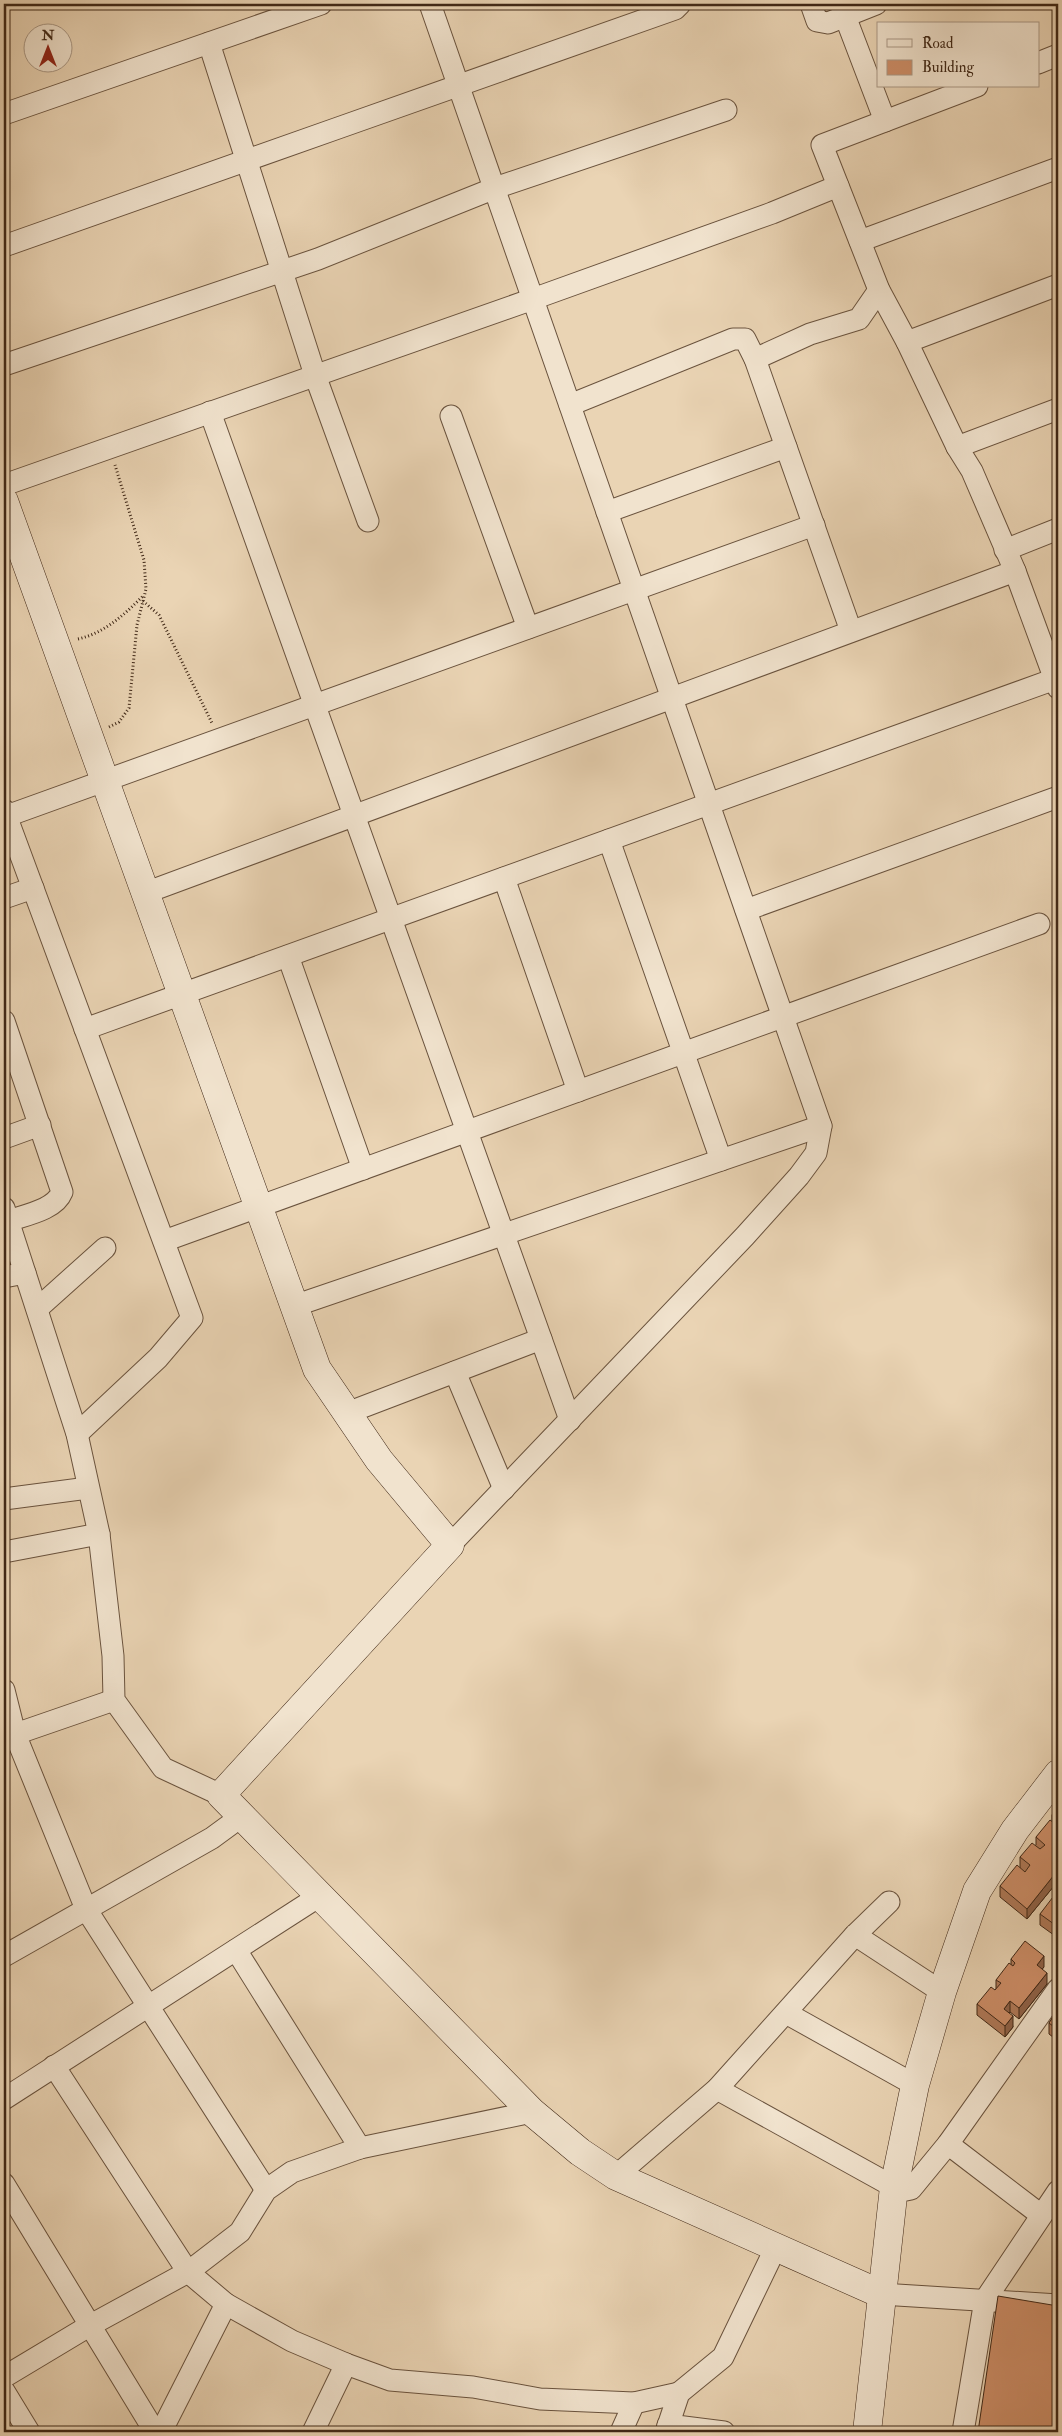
<svg xmlns="http://www.w3.org/2000/svg" width="1062" height="2436" viewBox="0 0 1062 2436" font-family="'IM FELL Double Pica',serif">
<style>
.lines{fill:none;stroke-linecap:round;stroke-linejoin:round}
.street-casing{stroke:#6a533e;stroke-width:23}
.secondary-casing{stroke:#402817;stroke-width:29}
.path{stroke:#402817;stroke-width:3;stroke-dasharray:1 2.5;stroke-linecap:butt}
.street{stroke:#f1e3ce;stroke-width:21}
.secondary{stroke:#f1e3ce;stroke-width:28}
.wall{fill:#b07a59;stroke:#402817}
.shaded-wall{fill:#906349;stroke:#402817}
.building{fill:#cd8e68;stroke:#402817}
</style>
<rect width="100%" height="100%" fill="#ead4b4"/>
<filter id="stains"><feTurbulence type="fractalNoise" baseFrequency=".004" numOctaves="4"/><feColorMatrix values="0 0 0 0 .2 0 0 0 0 .09 0 0 0 0 .02 0 0 0 .5 -.17"/></filter>
<radialGradient id="worn" r=".72"><stop offset=".6" stop-color="#630" stop-opacity="0"/><stop offset="1" stop-color="#630" stop-opacity=".3"/></radialGradient>
<g class="lines">
<defs>
<g id="street">
<polyline points="430,4 821,1126 816,1153 799,1176 745,1236 450,1545"/>
<polyline points="811,4 817,21 828,23 876,4"/>
<polyline points="845,16 885,121"/>
<polyline points="209,43 315,375 368,521"/>
<polyline points="1038,63 1058,55"/>
<polyline points="977,86 822,145 879,290 907,342 957,447 972,471 1015,571 1058,688"/>
<polyline points="4,114 321,4"/>
<polyline points="860,241 1058,168"/>
<path d="M4,246C227,165 452,90 675,9L680,4"/>
<polyline points="907,342 1058,285"/>
<polyline points="755,359 810,334 859,319 879,290"/>
<polyline points="4,365 318,259 495,188 726,110"/>
<polyline points="570,405 733,339 745,339 755,359 851,631"/>
<polyline points="210,412 570,1420"/>
<polyline points="451,416 528,628"/>
<polyline points="957,447 1058,409"/>
<polyline points="4,485 533,299 772,213 838,186"/>
<polyline points="607,512 786,447"/>
<polyline points="1005,550 1058,529"/>
<polyline points="4,810 192,1318 158,1358 77,1434"/>
<polyline points="4,817 814,525"/>
<polyline points="609,840 721,1160"/>
<polyline points="504,878 578,1091"/>
<polyline points="145,893 1015,571"/>
<polyline points="4,898 33,888"/>
<polyline points="746,910 1058,797"/>
<polyline points="288,956 363,1169"/>
<path d="M4,1021L62,1192C55,1210 25,1215 8,1221"/>
<polyline points="85,1029 1055,679"/>
<polyline points="4,1138 40,1125"/>
<polyline points="4,1208 77,1434 99,1534 113,1656 114,1700 163,1768 221,1795"/>
<polyline points="164,1241 1039,924"/>
<polyline points="4,1277 25,1273"/>
<polyline points="294,1306 821,1126"/>
<polyline points="37,1309 105,1248"/>
<polyline points="455,1372 504,1489"/>
<polyline points="347,1413 541,1339"/>
<polyline points="4,1499 88,1488"/>
<polyline points="4,1552 99,1534"/>
<polyline points="4,1690 15,1734 86,1909 266,2190"/>
<polyline points="4,1738 114,1700"/>
<polyline points="855,1935 942,1992"/>
<polyline points="236,1950 360,2148"/>
<polyline points="4,1956 212,1838 242,1816"/>
<polyline points="786,2013 915,2085"/>
<polyline points="54,2066 188,2272 226,2304 161,2432"/>
<polyline points="717,2089 894,2187 906,2190 911,2189 948,2144 1058,1989"/>
<polyline points="4,2099 321,1895"/>
<polyline points="948,2144 1041,2215"/>
<polyline points="616,2176 717,2089 855,1935 889,1902"/>
<polyline points="4,2184 155,2432"/>
<polyline points="881,2294 1058,2305"/>
<polyline points="226,2304 292,2341 346,2364 390,2380 473,2387 540,2399 634,2403 679,2393"/>
<polyline points="4,2377 89,2326 188,2272 240,2232 266,2190 292,2172 360,2148 532,2112"/>
<polyline points="4,2391 29,2432"/>
<polyline points="668,2425 724,2432"/>
<polyline points="313,2432 346,2364"/>
<polyline points="621,2432 634,2403"/>
<polyline points="666,2432 679,2393 723,2357 776,2247"/>
<polyline points="963,2432 985,2300 1058,2191"/>
</g>
<g id="secondary">
<polyline points="4,501 317,1369 379,1460 450,1545 221,1795 532,2112 580,2152 616,2176 881,2294"/>
<polyline points="867,2432 894,2187 915,2085 942,1992 977,1891 1015,1830 1058,1774"/>
</g>
</defs>
<!-- street casing -->
<use href="#street" class="street-casing"/>
<!-- secondary casing -->
<use href="#secondary" class="secondary-casing"/>
<!-- path -->
<g class="path">
<polyline points="143,601 159,615 212,723"/>
<path d="M78,639C105,633 125,614 144,595"/>
<polyline points="109,727 119,722 129,708 137,625 146,589 144,560 115,465"/>
</g>
<!-- street -->
<use href="#street" class="street"/>
<!-- secondary -->
<use href="#secondary" class="secondary"/>
</g>
<!-- wall -->
<g class="wall">
<polygon points="1058,1807 1058,1881 1027,1919 1000,1897 1000,1886 1020,1868 1020,1857 1036,1845 1036,1837 1052,1822 1052,1815"/>
<polygon points="1058,1895 1058,1938 1040,1925 1040,1914"/>
<polygon points="1011,1959 1044,1967 1042,1969 1047,1984 1019,2019 1010,2012 1009,2013 1013,2027 1005,2037 977,2015 977,2004 995,1990 996,1989 996,1980 1011,1965"/>
<polygon points="1058,2009 1058,2041 1049,2034 1049,2023"/>
</g>
<!-- shaded-wall -->
<g class="shaded-wall">
<polygon points="1058,1870 1058,1881 1027,1919 1027,1909"/>
<polygon points="1044,1956 1044,1967 1037,1976 1037,1965"/>
<polygon points="1047,1973 1047,1984 1019,2019 1019,2008"/>
<polygon points="1010,2001 1010,2012 1004,2020 1004,2009"/>
<polygon points="1013,2016 1013,2027 1005,2037 1005,2026"/>
</g>
<!-- building -->
<g class="building">
<polygon points="1058,1807 1058,1820 1052,1815"/>
<polygon points="1050,1820 1058,1826 1058,1870 1027,1909 1000,1886 1017,1865 1025,1872 1030,1865 1020,1857 1032,1843 1040,1849 1045,1845 1036,1837"/>
<polygon points="1056,1893 1058,1895 1058,1927 1040,1914"/>
<polygon points="1025,1941 1044,1956 1037,1965 1047,1973 1019,2008 1010,2001 1004,2009 1013,2016 1005,2026 977,2004 991,1987 995,1990 1001,1983 996,1980 1009,1963 1013,1966 1015,1963 1011,1959"/>
<polygon points="1058,2009 1058,2030 1049,2023"/>
<polygon points="998,2296 1058,2306 1058,2432 978,2432"/>
</g>
<!-- margin -->
<rect width="1062" height="2436" fill="none" stroke="#ead4b4" stroke-width="20"/>
<rect x="5" y="5" width="1052" height="2426" fill="none" stroke="#402817" stroke-width="2.5"/>
<rect x="10" y="10" width="1042" height="2416" fill="none" stroke="#402817"/>
<!-- legend -->
<rect x="877" y="22" width="162" height="65" fill="#f1e3ce" stroke="#aa9885"/>
<rect x="887" y="39" width="25" height="8" fill="#f1e3ce" stroke="#aa9885"/>
<text x="922" y="48" font-size="15" fill="#402817">Road</text>
<rect x="887" y="60" width="25" height="15" fill="#cd8e68" stroke="#aa9885"/>
<text x="922" y="72" font-size="15" fill="#402817">Building</text>
<!-- north arrow -->
<g transform="translate(48 48)"><circle r="24" fill="#f1e3ce" stroke="#aa9885"/>
<path d="M0-4L9 19L0 12L-9 19Z" fill="#8f2418"/>
<text y="-8" font-size="14" font-weight="bold" text-anchor="middle" fill="#402817">N</text>
</g>
<rect width="100%" height="100%" filter="url(#stains)"/>
<rect width="100%" height="100%" fill="url(#worn)"/>
</svg>
